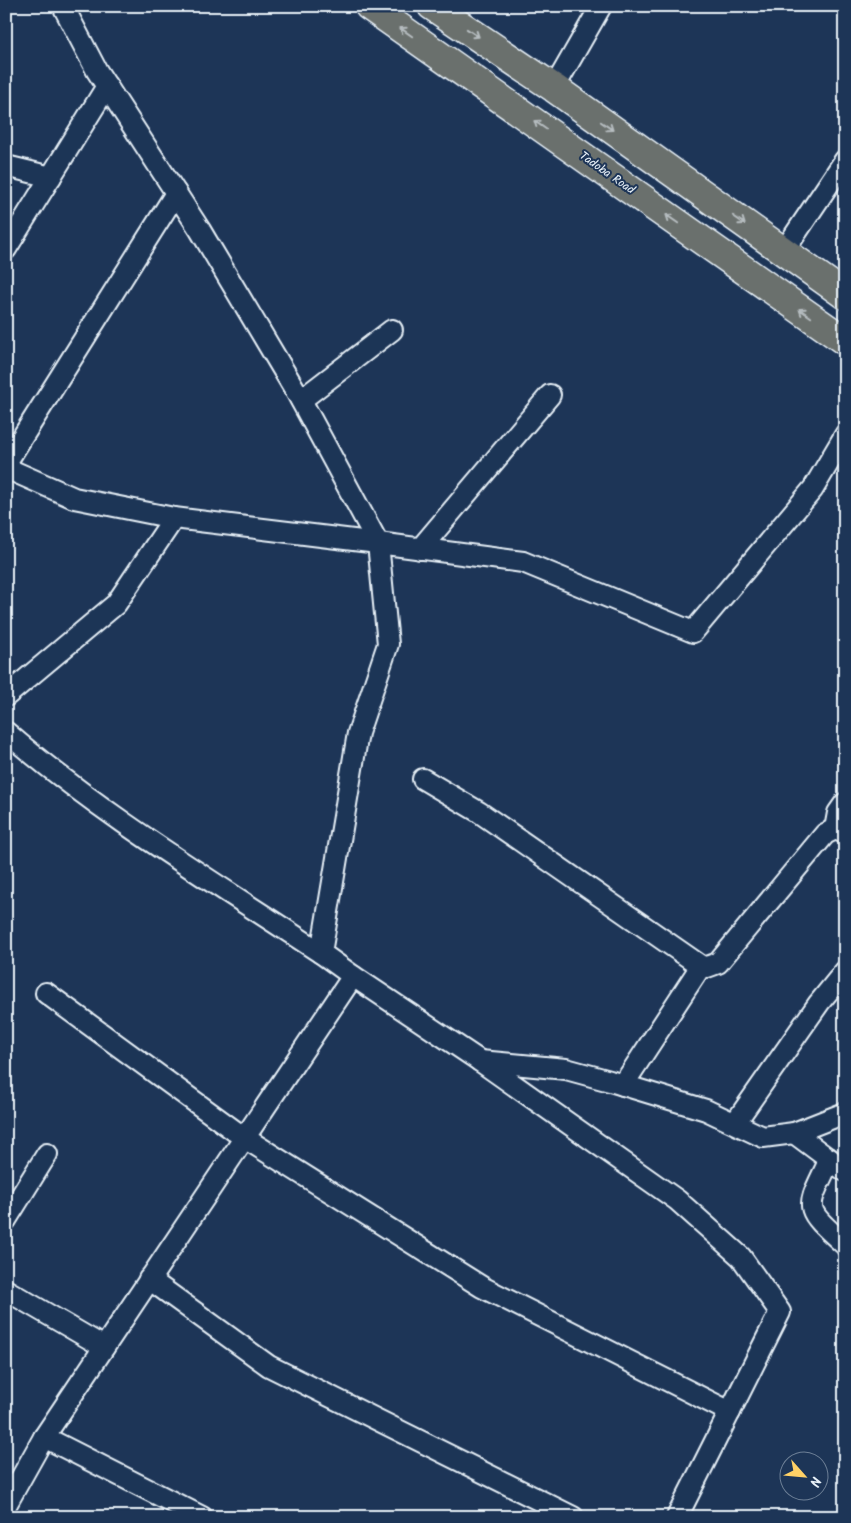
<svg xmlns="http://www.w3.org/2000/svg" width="851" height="1523" viewBox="0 0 851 1523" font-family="Kalam,sans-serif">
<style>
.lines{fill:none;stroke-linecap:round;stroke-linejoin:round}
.street-casing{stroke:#e8f1f8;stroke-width:24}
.primary-casing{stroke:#e8f1f8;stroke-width:31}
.street{stroke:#1d3557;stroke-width:20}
.primary{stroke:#6b706d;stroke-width:28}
.oneway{stroke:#b6bdc0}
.labels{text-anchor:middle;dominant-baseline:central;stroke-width:4;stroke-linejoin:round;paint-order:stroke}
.street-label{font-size:12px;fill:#e8f1f8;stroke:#1d3557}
</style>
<rect width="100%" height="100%" fill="#1d3557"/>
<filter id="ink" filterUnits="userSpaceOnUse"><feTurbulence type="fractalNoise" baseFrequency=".02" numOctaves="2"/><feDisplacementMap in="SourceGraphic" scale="10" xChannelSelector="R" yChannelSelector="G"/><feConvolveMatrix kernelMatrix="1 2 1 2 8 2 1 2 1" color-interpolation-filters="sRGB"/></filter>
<g filter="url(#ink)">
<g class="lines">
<defs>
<g id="street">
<polyline points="63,6 97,71 200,230 297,393 378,543"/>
<polyline points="554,88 601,6"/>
<polyline points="6,166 51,177"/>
<polyline points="6,249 107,86"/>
<polyline points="784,251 845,160"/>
<polyline points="301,400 392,330"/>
<polyline points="6,463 176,193"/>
<polyline points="6,468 74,498 174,518 378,543"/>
<polyline points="420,549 550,395"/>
<polyline points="6,696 116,604 174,518"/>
<path d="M6,732C103,816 214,882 321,953"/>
<polyline points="423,779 479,812 701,966 707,967 718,963 825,834 835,829 845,833"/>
<polyline points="835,829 838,813 845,803"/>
<polyline points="353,976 480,1061 677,1200 741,1257 780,1312 677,1517"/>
<polyline points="46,993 243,1137 482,1287 730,1412"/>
<polyline points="480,1061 566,1069 610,1081 706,1110 763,1137 794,1133 845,1113"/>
<polyline points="623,1085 701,966"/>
<polyline points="735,1123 819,1003 845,971"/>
<polyline points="794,1133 845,1171"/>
<path d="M830,1159C806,1211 801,1205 845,1245"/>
<polyline points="6,1220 47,1154"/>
<polyline points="149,1279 269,1366 573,1517"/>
<polyline points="6,1290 104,1347"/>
<polyline points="44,1437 202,1517"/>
<polyline points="6,1505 44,1437 353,976 321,953 358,733 388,644 378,543 523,562 693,632 813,489 845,435"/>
</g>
<g id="primary">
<polyline points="369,6 845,341"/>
<polyline points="432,6 554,88 845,295"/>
</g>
</defs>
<!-- street casing -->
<use href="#street" class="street-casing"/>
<!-- primary casing -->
<use href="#primary" class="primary-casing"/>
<!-- street -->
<use href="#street" class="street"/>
<!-- primary -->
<use href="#primary" class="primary"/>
</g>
<!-- one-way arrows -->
<defs><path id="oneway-shaft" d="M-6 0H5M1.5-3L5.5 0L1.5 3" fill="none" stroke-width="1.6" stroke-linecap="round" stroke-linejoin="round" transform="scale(1.25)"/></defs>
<g class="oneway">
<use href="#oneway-shaft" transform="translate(406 32) rotate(-145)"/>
<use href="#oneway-shaft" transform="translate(473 33) rotate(34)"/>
<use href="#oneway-shaft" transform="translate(540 125) rotate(-145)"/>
<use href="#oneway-shaft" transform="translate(607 126) rotate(35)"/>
<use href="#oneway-shaft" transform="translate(672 219) rotate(-145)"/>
<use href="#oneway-shaft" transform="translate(739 220) rotate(35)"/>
<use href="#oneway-shaft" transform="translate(805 313) rotate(-145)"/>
</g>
</g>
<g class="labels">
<!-- street labels -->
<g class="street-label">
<text transform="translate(607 173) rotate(35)">Tadoba Road</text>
</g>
</g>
<!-- margin -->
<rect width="851" height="1523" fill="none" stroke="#1d3557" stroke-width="25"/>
<rect x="12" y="12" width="826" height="1498" fill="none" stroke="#e8f1f8" stroke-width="2" filter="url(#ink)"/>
<!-- north arrow -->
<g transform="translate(804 1476) rotate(117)"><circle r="24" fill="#1d3557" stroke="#6e8097"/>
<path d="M0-4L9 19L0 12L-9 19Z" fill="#ffd166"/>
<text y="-8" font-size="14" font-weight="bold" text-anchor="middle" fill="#e8f1f8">N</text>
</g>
</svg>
